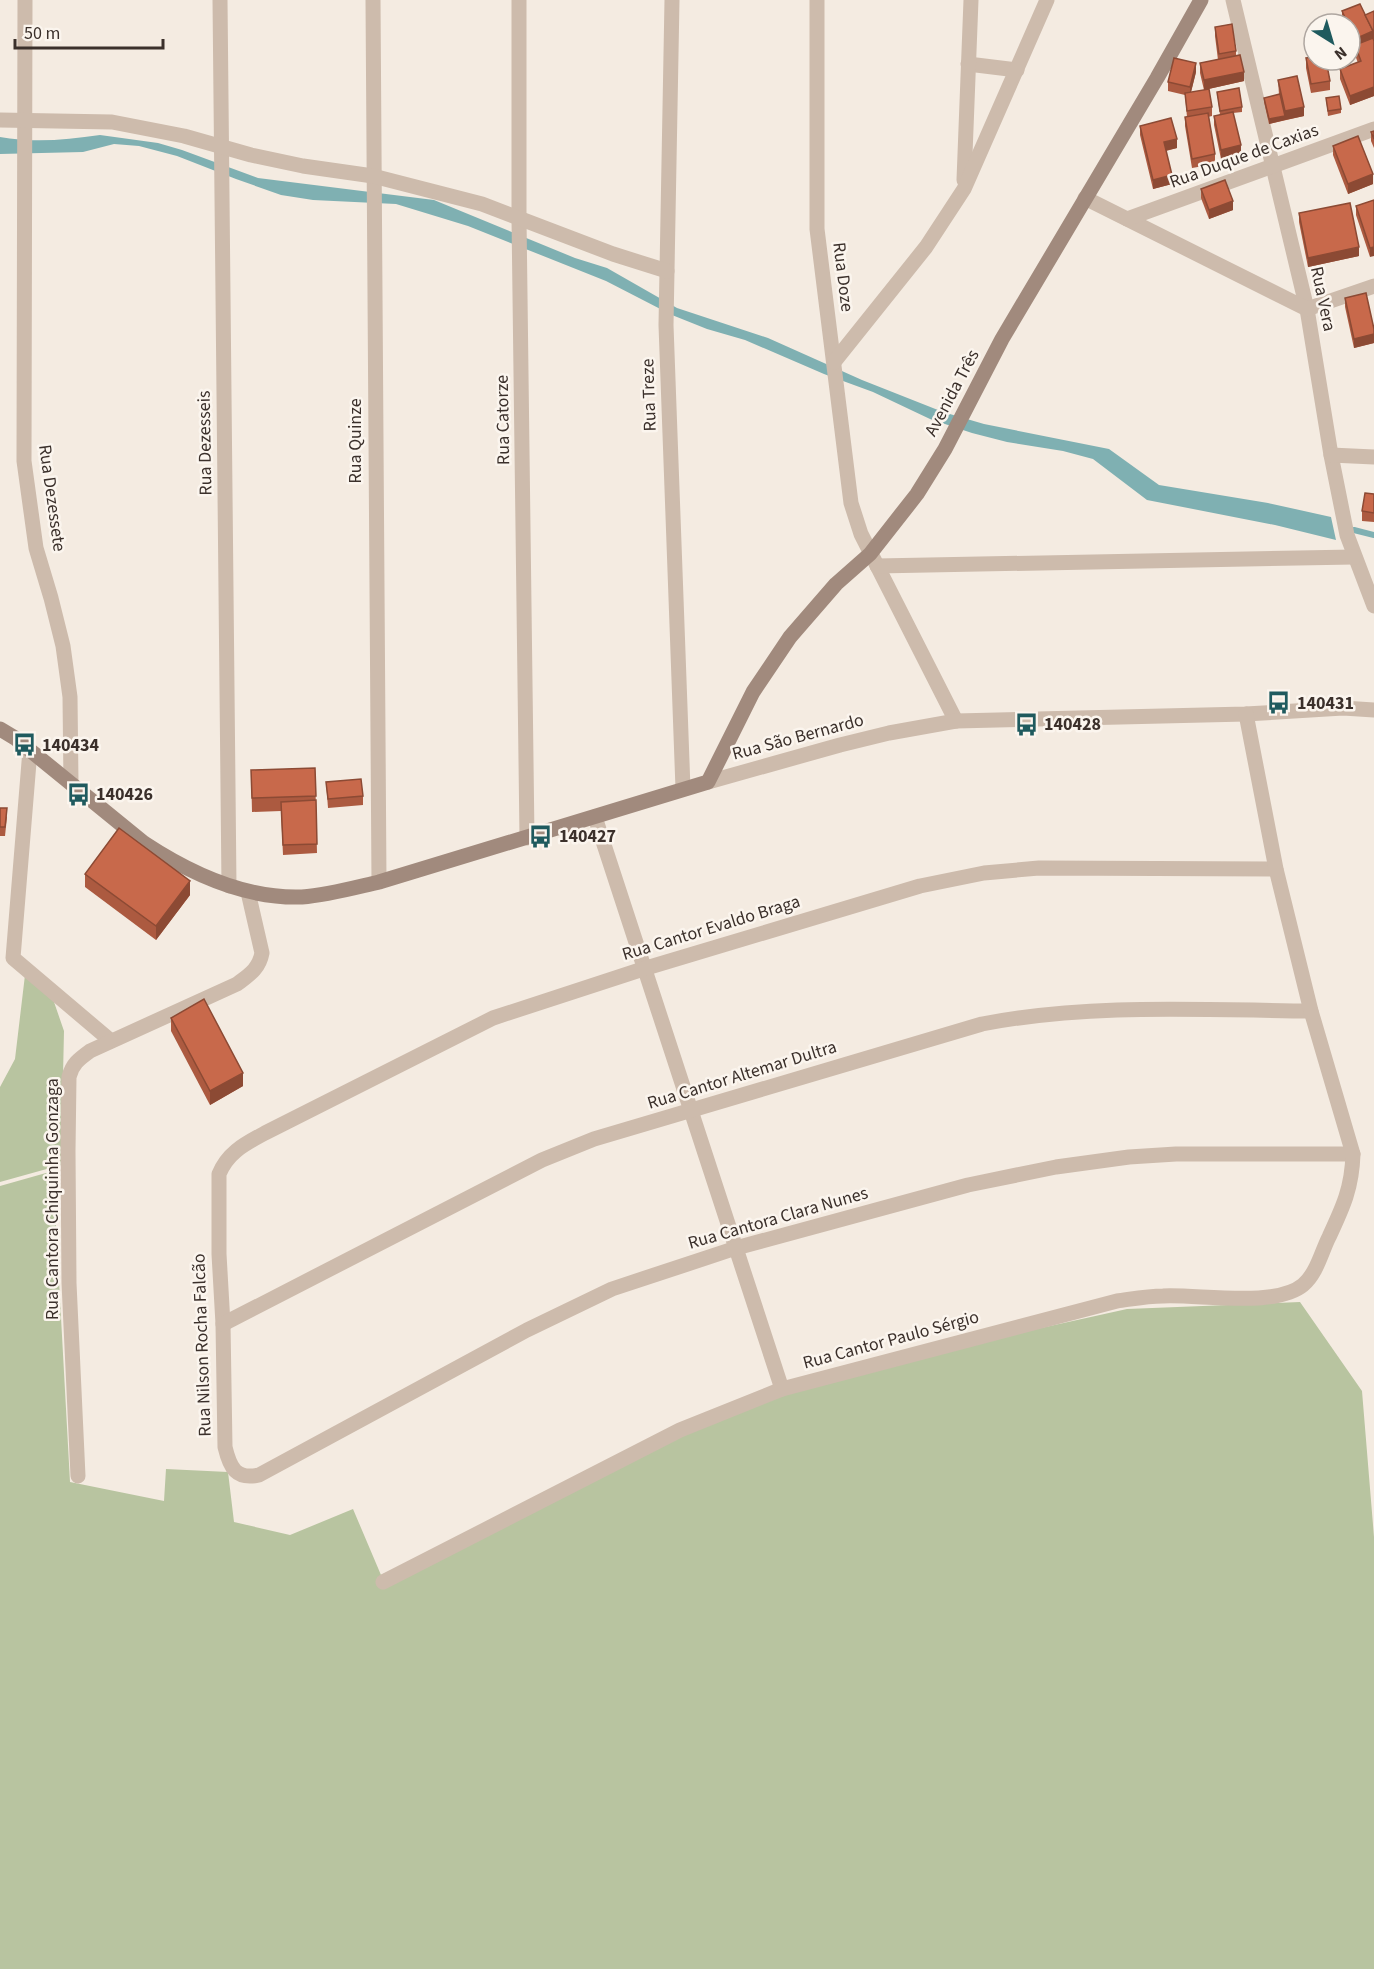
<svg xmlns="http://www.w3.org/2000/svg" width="1374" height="1969" viewBox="0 0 1374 1969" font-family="'Source Sans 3',sans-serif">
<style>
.green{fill:#b8c4a0}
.water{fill:#7fb0b2}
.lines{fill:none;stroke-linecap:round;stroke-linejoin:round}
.stream{stroke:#7fb0b2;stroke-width:6}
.street{stroke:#cdbbac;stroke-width:15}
.secondary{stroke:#a18a7d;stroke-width:15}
.wall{fill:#ac5a40}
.shaded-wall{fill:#8c4a34}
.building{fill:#c8694b;stroke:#8c4a34;stroke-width:1.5}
.labels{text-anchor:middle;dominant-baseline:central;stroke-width:5;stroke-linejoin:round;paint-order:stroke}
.street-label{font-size:18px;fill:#3b302b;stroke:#fbf5ee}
.poi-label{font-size:18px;font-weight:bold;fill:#3b302b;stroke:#fbf5ee;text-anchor:start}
</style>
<rect width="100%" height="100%" fill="#f4ebe1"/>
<!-- green -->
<g class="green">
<polygon points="25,975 54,1002 64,1031 61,1165 0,1182 0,1087 15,1059"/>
<polygon points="53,1171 70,1482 164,1501 166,1469 228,1472 234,1522 290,1535 353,1509 381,1575 783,1385 1127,1309 1300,1302 1362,1391 1374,1537 1374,1969 0,1969 0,1186"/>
</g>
<!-- water -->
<path class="water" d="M100,135L158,143L182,150L258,178L434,200L575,258L607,268L677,308L768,338L862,380L943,412L984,424L1109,449L1159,485L1268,503L1331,517L1336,540L1275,525L1147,500L1093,459L1063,451L1007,442L972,433L930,419L873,392L824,374L745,340L707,329L672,315L606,281L468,226L396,204L313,200L281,195L236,179L177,156L139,146L114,144L83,152L0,154V137C33,143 66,140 100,135Z"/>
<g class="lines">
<!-- stream -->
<polyline class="stream" points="1354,530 1374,535"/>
<!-- street -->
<g class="street">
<polyline points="25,0 24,461 36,548 51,598 63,646 70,697 71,783"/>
<polyline points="220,0 229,886"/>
<polyline points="373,0 379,882"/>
<polyline points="519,0 519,218 527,838"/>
<polyline points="672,0 666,325 683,789"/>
<polyline points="817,0 817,229 851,503 861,534 956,721"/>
<polyline points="1233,0 1307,309 1331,455 1347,535 1374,606"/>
<polyline points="968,64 1017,70"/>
<polyline points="0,120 112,122 184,136 251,155 303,166 373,176 482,204 613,254 667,271"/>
<polyline points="964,180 971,0"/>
<polyline points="1085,198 1307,309 1374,286"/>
<polyline points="1127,219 1374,129"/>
<polyline points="834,362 926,247 964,189 1047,0"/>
<polyline points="1331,455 1374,457"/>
<polyline points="877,566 1354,557"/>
<polyline points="30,750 13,958 111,1041"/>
<polyline points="708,782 840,745 889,733 956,721 1246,714 1343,708 1374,710"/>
<polyline points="595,817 782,1389"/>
<path d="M1276,869L1039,868L984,873L920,886L643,969L493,1018L265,1133C245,1144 228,1152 219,1174V1254L223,1324L225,1447C230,1468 236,1480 259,1475L527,1330L612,1289L736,1248L968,1185L1056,1167L1129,1157L1176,1154H1353"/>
<path d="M223,1324L542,1160L594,1139L982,1024C1090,1003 1202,1010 1311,1011"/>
<path d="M78,1476L69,1283L68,1151L69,1077C72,1064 79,1059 90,1051L237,984C249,975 259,969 262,953L248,892"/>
<path d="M383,1582L680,1430L782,1389L1117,1301C1132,1299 1147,1296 1163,1296C1199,1294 1275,1308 1303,1285C1317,1273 1321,1253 1329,1237C1343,1207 1352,1188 1353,1154L1311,1011L1276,869L1246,714"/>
</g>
<!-- secondary -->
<path class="secondary" d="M0,729L15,738L144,843C191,874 245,899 302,897C328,895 353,888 379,882L708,782L753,692L790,637L836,584L870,554L917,494L945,449L1002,339L1157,78L1201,0"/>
</g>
<!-- wall -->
<g class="wall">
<polygon points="1342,11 1374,41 1374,96 1350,105 1340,79 1340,69 1358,63 1355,55 1355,48 1350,38 1350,24 1344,24 1342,21"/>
<polygon points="1215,27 1236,51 1236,56 1244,81 1204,90 1200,73 1200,63 1218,60 1215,36"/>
<polygon points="1306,58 1314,60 1337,60 1327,64 1330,81 1330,90 1311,93 1306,68"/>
<polygon points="1196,72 1191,92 1212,107 1212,116 1208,117 1215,154 1215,164 1192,168 1185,126 1185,117 1187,117 1185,95 1168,91 1168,82"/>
<polygon points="1278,80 1304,116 1269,124 1264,102 1264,98 1279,95"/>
<polygon points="1217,92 1242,107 1242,112 1233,113 1241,154 1221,159 1214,125 1214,116 1220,115"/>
<polygon points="1326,98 1341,109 1341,113 1328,116"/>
<polygon points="1140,126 1177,148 1166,151 1172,184 1153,189 1140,135"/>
<polygon points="1374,131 1374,148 1371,141 1371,132"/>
<polygon points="1333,146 1373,184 1348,194 1333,155"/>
<polygon points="1201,189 1233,210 1209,219 1201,198"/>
<polygon points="1374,200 1370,257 1356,215 1356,206"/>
<polygon points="1299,213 1359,256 1308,267 1299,222"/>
<polygon points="1345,298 1374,329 1374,343 1354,348 1345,307"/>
<polygon points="1374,494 1374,522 1362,521 1362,511"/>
<polygon points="315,768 317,853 283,855 281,811 252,812 251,770"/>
<polygon points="326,782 363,796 363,805 328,808"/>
<polygon points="0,808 7,817 5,836 0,836"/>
<polygon points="85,874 190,895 156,940 85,887"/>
<polygon points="171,1018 243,1086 210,1105 171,1031"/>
</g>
<!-- shaded-wall -->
<g class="shaded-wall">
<polygon points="1373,31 1374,35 1374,40 1356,48 1355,45 1355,48 1355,39"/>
<polygon points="1325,60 1337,60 1325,64"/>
<polygon points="1196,63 1196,72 1190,96 1190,87"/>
<polygon points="1244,72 1244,81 1204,90 1204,80"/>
<polygon points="1374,87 1374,96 1350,105 1350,96"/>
<polygon points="1304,107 1304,116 1285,120 1285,111"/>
<polygon points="1285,116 1285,120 1269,124 1269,119"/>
<polygon points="1177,139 1177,148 1164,151 1164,142"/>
<polygon points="1241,145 1241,154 1221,159 1221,150"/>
<polygon points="1373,174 1373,184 1348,194 1348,184"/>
<polygon points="1172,175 1172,184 1153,189 1153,180"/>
<polygon points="1233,201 1233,210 1209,219 1209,210"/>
<polygon points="1359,247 1359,256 1308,267 1308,258"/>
<polygon points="1374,247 1374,256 1370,257 1370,248"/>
<polygon points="1374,334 1374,343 1354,348 1354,339"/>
<polygon points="190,881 190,895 156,940 156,926"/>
<polygon points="243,1073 243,1086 210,1105 210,1091"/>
</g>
<!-- building -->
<g class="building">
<polygon points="1360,4 1373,31 1355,39 1350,29 1350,24 1348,24 1342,11"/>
<polygon points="1374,11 1374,35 1373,36 1373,31 1365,15"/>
<polygon points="1232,24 1236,51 1219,54 1215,27"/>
<polygon points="1373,38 1374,41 1374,87 1350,96 1340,69 1361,61 1355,45"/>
<polygon points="1240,55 1244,72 1204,80 1200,63"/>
<polygon points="1314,57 1314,60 1326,60 1330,81 1311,84 1306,58"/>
<polygon points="1174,58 1196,63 1190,87 1168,82"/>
<polygon points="1297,76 1304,107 1285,111 1278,80"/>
<polygon points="1239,88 1242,107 1220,111 1217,92"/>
<polygon points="1209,89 1212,107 1187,111 1185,93"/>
<polygon points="1280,94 1285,116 1269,119 1264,98"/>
<polygon points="1339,96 1341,109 1328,111 1326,98"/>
<polygon points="1233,112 1241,145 1221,150 1214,116"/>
<polygon points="1208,113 1215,154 1192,159 1185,117"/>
<polygon points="1171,118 1177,139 1164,142 1172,175 1153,180 1140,126"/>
<polygon points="1374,131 1374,139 1371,132"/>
<polygon points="1358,136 1373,174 1348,184 1333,146"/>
<polygon points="1225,180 1233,201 1209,210 1201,189"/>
<polygon points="1374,200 1374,247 1370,248 1356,206"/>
<polygon points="1350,203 1359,247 1308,258 1299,213"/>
<polygon points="1366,293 1374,329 1374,334 1354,339 1345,298"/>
<polygon points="1365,493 1374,494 1374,513 1362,511"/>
<polygon points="315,768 316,796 252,798 251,770"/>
<polygon points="361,779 363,796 328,799 326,782"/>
<polygon points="316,800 317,844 283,845 281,802"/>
<polygon points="0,808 7,808 5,827 0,827"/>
<polygon points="119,828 190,881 156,926 85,874"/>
<polygon points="204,999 243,1073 210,1091 171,1018"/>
</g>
<!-- icons -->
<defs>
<symbol id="bus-bare" viewBox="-9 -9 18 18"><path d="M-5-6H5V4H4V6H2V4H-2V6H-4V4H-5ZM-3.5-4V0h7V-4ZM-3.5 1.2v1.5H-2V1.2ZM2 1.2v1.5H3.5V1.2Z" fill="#1f5a5e" stroke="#fbf5ee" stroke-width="2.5" paint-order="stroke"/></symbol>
</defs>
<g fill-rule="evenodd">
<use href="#bus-bare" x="1262" y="686" width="33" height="33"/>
<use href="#bus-bare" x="1010" y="708" width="33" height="33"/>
<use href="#bus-bare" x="8" y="728" width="33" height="33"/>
<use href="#bus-bare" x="62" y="778" width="33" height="33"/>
<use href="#bus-bare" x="524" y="820" width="33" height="33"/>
</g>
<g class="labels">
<!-- street labels -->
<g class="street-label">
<text transform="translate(1244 156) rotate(-20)">Rua Duque de Caxias</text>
<text transform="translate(843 277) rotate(83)">Rua Doze</text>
<text transform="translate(1323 299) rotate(78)">Rua Vera</text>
<text transform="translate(952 393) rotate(-62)">Avenida Três</text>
<text transform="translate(649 395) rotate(-92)">Rua Treze</text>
<text transform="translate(503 420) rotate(-91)">Rua Catorze</text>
<text transform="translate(355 441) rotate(-90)">Rua Quinze</text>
<text transform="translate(205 443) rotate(-91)">Rua Dezesseis</text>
<text transform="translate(52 498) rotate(82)">Rua Dezessete</text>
<text transform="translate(798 737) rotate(-15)">Rua São Bernardo</text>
<text transform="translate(711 928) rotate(-17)">Rua Cantor Evaldo Braga</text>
<text transform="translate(742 1075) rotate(-17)">Rua Cantor Altemar Dultra</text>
<text transform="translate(52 1199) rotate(-90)">Rua Cantora Chiquinha Gonzaga</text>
<text transform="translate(778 1218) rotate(-16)">Rua Cantora Clara Nunes</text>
<text transform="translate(891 1340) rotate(-15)">Rua Cantor Paulo Sérgio</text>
<text transform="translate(202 1345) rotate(-92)">Rua Nilson Rocha Falcão</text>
</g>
<!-- poi labels -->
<g class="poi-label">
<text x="1297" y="703">140431</text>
<text x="1044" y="724">140428</text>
<text x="42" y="745">140434</text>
<text x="96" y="794">140426</text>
<text x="559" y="836">140427</text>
</g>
</g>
<!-- north arrow -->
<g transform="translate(1332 42) rotate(143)"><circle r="28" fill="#fbf5ee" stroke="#aea6a0" stroke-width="1.5"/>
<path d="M0-4.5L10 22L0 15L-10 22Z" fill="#1f5a5e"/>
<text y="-9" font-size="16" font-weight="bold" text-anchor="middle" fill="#3b302b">N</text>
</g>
<!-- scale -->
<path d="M15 39v9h148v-9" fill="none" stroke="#3b302b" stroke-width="3"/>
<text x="24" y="39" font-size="18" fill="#3b302b" stroke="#fbf5ee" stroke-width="4.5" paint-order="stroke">50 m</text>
</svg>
